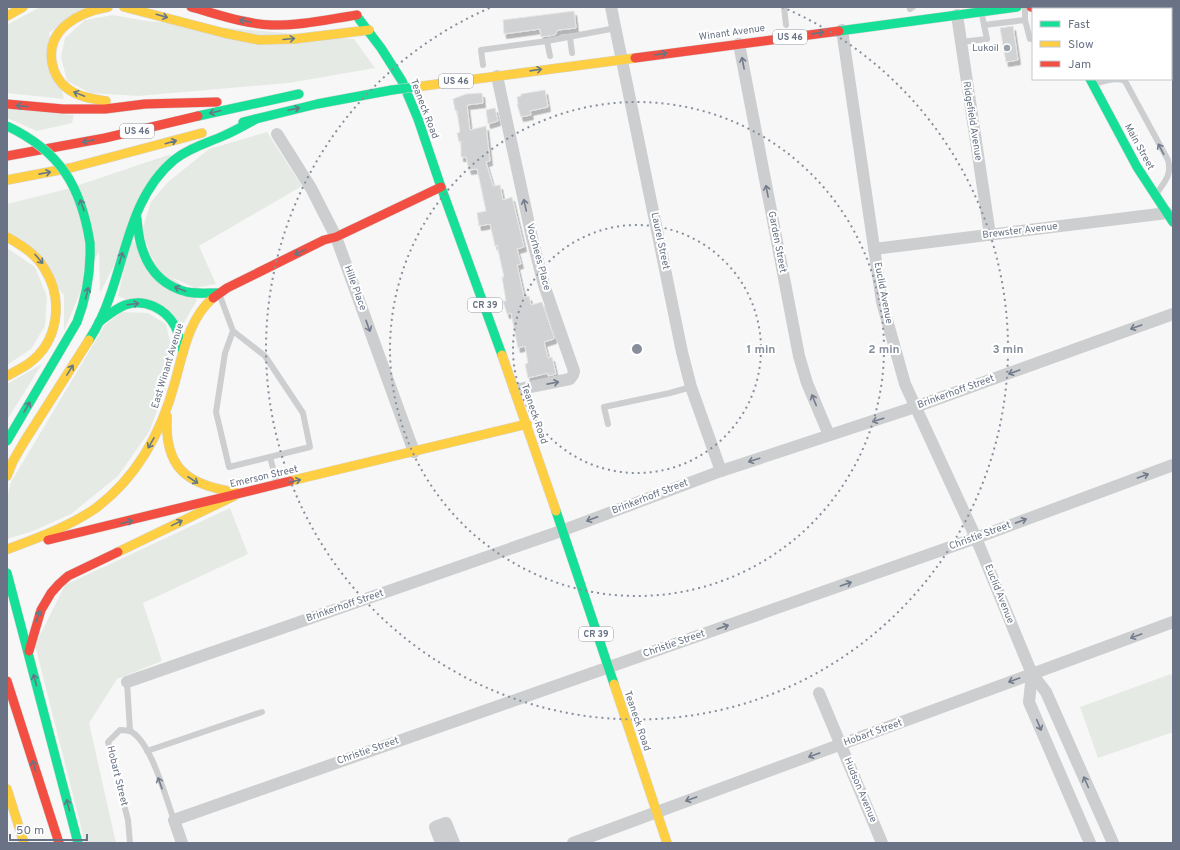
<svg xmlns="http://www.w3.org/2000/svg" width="1180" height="850" viewBox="0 0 1180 850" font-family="Overpass,sans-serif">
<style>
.green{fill:#e6eae5}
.building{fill:#d0d2d3;stroke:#e6e6e6;filter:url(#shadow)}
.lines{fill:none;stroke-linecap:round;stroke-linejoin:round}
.fast-casing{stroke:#d3d4d5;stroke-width:10}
.slow-casing{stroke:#d3d4d5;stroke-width:10}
.jam-casing{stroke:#d3d4d5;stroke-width:10}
.lane{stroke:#cdced0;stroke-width:6}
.street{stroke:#cdced0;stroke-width:12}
.fast{stroke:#16e098;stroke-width:9}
.slow{stroke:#ffcf43;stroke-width:9}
.jam{stroke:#f24e42;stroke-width:9}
.fast-bridge-casing{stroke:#d3d3d4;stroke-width:10;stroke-linecap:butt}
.fast-bridge{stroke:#16e098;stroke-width:9}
.oneway{stroke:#657886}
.oneway2{stroke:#737c8c}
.ring{fill:none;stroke:#878f9d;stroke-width:2;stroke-dasharray:2 4}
.poi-dot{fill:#9ba1ad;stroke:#fff;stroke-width:1.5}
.labels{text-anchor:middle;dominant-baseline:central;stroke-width:4;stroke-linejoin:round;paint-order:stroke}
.shield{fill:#fff;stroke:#969daa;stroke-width:1}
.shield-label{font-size:9px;font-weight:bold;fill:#697385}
.street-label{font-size:10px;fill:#697385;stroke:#fff}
.poi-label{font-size:10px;fill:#697385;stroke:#fff;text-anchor:end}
.centre{fill:#878f9d;stroke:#fff;stroke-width:2}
.ring-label{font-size:12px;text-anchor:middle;font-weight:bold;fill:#878f9d;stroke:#fff;stroke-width:4;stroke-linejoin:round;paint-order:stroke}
</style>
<defs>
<filter id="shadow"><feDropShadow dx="2.5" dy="4.5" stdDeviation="0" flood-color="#0004"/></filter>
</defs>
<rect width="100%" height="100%" fill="#f7f7f7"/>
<!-- green -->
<g class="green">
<polygon points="40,7 85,7 49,33 64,99 7,93 7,25"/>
<polygon points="113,15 147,21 354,39 375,68 289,83 138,96 90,93 67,81 61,57 65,38 85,20"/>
<polygon points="7,109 74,115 72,123 37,131 7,118"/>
<polygon points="267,132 302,186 199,246 216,284 195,288 167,275 151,256 142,230 151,202 167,183 209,149"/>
<polygon points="171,154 100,293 99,251 82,288 64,331 64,295 7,230 7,204 67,189"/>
<polygon points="131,239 197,300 182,326 118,296"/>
<polygon points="7,248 35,267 47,297 45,326 31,349 7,365"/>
<polygon points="122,312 148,313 166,324 172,351 166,387 149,432 118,476 71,514 33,531 7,539 7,498 11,482 105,325"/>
<polygon points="42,364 7,420 7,384"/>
<polygon points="230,508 248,554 143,603 162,661 117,679 89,723 116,843 85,843 35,645 65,585"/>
<polygon points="1171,674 1173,680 1173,732 1098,758 1080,707"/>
</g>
<!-- building -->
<g class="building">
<polygon points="574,11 576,28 558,30 555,35 541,37 540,29 504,34 503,20"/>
<polygon points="1013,26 1018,60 1006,62 1000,28"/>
<polygon points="545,90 548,107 530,111 531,115 521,117 517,104 518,104 517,97 521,96 521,94"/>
<polygon points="482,93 483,103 467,105 470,130 486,126 490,161 486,162 493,186 500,185 503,200 512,197 524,247 517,249 521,264 517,265 524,297 529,296 531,305 542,302 554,337 554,339 544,342 548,358 552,357 556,374 548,376 548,373 528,378 525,364 528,363 525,346 518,348 511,313 507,314 503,301 506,301 502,277 504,277 497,245 495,246 490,224 479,226 477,213 486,211 481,187 477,169 469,170 466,157 461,157 461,141 459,142 457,133 460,132 457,111 455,110 453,99 466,94"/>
<polygon points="495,108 498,121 488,124 486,110"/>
</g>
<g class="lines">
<defs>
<g id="fast">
<polyline points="359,19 381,48 402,81 418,119 441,187 502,355"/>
<polyline points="839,31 1017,7"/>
<polyline points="1090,79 1137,167 1173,222"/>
<polyline points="198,116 299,94"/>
<polyline points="243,122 317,104 392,90"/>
<path d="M137,219C139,253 151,283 187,292C197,294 208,293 218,293"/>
<path d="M99,322C107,316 115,309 125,305C144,298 165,308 175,326C179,334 181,343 183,352"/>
<path d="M89,340C98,326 105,311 110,296C127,249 133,194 174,160C189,148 207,143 223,136C235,131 245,125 256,119"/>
<path d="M7,441L77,322C87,296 91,271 90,243"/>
<polyline points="556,511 614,684"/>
<polyline points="7,573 78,843"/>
</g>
<g id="slow">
<polyline points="124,7 224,33 259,40 294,39 369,30"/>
<polyline points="1072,9 1073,7"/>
<polyline points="7,16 23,7"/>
<polyline points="415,87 635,58"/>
<path d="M106,101C93,99 79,97 68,89C60,83 54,74 52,63C46,29 79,12 108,7"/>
<polyline points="7,180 70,168 202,133"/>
<path d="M7,237C21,245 36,254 44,268C64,299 59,342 28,364C22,368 14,372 7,376"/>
<polyline points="502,355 556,511"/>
<path d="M167,416C164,467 186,485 235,492"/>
<polyline points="7,476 13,461 24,442 89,340"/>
<polyline points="290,481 527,424"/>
<path d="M8,549C38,538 70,526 96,508C137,477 162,431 175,382C183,353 189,318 213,298"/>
<polyline points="118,552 234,496"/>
<polyline points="614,684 667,843"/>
<polyline points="7,789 24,843"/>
</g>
<g id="jam">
<path d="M191,7C217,14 244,24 272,25C300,26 329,19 357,15"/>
<polyline points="1031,7 1038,9"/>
<polyline points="635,58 839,31"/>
<polyline points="7,104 63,109 105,109 145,104 217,102"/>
<polyline points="7,156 105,138 198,116"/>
<polyline points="213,298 227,288 324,240 336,237 441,187"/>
<polyline points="48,540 290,481"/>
<polyline points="29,651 41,610 51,593 59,584 68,576 118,552"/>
<polyline points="7,681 59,843"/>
</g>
</defs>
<!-- fast casing -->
<use href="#fast" class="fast-casing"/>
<!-- slow casing -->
<use href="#slow" class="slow-casing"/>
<!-- jam casing -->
<use href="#jam" class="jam-casing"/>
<!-- lane -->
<g class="lane">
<polyline points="784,7 786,25"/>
<polyline points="910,9 913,7"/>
<polyline points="982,15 984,25 1025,20 1025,9"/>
<polyline points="1025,20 1030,39 1033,39"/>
<polyline points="570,37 572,53"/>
<polyline points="547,41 550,56"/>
<polyline points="960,42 987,39 984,25"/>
<polyline points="483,65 481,50 547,41 616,28"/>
<path d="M1095,84C1105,81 1115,77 1125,81L1168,160C1172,175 1165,181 1157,193"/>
<polyline points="220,296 233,331 265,356 303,413 310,447 229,467 216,412 225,353 233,331"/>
<polyline points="608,424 604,407 670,393 691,387"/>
<polyline points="270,457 277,483"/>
<polyline points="127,682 130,731"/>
<polyline points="147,751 262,712"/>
<path d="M130,843L128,820L108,742L120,730C124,730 128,730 132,732C152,745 165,796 174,820"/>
</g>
<!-- street -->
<g class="street">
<polyline points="611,7 682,352 691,387 721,471"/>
<polyline points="957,15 990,235"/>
<polyline points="842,30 882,302 905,384 976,538 1032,674 1046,692 1113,843"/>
<polyline points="739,44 799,356 807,383 829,435"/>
<polyline points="497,76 532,238 544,285 574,371 573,375 570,379 515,390"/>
<polyline points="277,134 311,188 336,237 414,452"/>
<polyline points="874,249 1167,213"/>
<polyline points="1032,674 1029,702 1090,843"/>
<polyline points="127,682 561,531 721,471 915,407 1173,314"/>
<polyline points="819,693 882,843"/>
<polyline points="182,843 174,820 976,538 1173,465"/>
<polyline points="441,843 435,827 446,823 454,843"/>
<polyline points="573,843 1173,622"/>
</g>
<!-- fast -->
<use href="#fast" class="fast"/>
<!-- slow -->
<use href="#slow" class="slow"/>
<!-- jam -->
<use href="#jam" class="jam"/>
<defs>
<g id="fast-bridge">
<polyline points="392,90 415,87"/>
<path d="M7,126C60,151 81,186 90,243"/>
</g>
</defs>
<!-- fast-bridge casing -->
<use href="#fast-bridge" class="fast-bridge-casing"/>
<!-- fast-bridge -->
<use href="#fast-bridge" class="fast-bridge"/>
</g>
<!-- one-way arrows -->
<defs><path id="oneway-shaft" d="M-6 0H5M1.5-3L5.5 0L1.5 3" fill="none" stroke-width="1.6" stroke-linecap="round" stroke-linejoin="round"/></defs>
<g class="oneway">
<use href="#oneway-shaft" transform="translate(162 16) rotate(16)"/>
<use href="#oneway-shaft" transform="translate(245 21) rotate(-169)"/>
<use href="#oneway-shaft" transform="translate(818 33) rotate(-8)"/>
<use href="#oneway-shaft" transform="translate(289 39) rotate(-5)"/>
<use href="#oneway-shaft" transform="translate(661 54) rotate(-8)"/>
<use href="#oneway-shaft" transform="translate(536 70) rotate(-8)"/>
<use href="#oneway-shaft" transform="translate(79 94) rotate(-158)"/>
<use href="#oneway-shaft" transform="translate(22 106) rotate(-174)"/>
<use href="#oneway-shaft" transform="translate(294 109) rotate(-12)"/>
<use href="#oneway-shaft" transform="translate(215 112) rotate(166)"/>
<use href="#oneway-shaft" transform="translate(88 141) rotate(169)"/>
<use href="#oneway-shaft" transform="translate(171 142) rotate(-16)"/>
<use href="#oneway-shaft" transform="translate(45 173) rotate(-11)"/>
<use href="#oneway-shaft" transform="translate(82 205) rotate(-109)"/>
<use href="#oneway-shaft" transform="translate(300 252) rotate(154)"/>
<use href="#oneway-shaft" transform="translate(121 258) rotate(-74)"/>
<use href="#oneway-shaft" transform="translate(39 259) rotate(49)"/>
<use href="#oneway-shaft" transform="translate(180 289) rotate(-159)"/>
<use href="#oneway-shaft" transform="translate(87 293) rotate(-77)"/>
<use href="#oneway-shaft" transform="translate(133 304) rotate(-7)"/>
<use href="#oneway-shaft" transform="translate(70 370) rotate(-58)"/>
<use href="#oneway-shaft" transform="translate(27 407) rotate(-59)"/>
<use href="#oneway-shaft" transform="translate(151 443) rotate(120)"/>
<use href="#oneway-shaft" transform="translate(193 480) rotate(33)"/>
<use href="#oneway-shaft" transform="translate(295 481) rotate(-14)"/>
<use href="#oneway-shaft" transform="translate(127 522) rotate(-14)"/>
<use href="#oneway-shaft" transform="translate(177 523) rotate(-26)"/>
<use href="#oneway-shaft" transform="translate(38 616) rotate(-71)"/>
<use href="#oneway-shaft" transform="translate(35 680) rotate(-105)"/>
<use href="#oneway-shaft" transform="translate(34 766) rotate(-108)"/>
<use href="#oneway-shaft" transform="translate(68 805) rotate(-105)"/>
</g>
<g class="oneway2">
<use href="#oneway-shaft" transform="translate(743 63) rotate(-101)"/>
<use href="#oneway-shaft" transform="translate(1161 149) rotate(-118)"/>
<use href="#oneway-shaft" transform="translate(767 191) rotate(-101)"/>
<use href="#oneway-shaft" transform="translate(525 205) rotate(-102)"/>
<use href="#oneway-shaft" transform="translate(368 326) rotate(70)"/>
<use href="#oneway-shaft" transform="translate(1136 327) rotate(160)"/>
<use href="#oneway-shaft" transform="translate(1014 372) rotate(160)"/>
<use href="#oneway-shaft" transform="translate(553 383) rotate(-11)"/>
<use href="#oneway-shaft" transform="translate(814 400) rotate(-112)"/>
<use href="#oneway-shaft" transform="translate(878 420) rotate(162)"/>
<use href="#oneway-shaft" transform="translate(754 460) rotate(162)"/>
<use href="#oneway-shaft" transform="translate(1143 476) rotate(-20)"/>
<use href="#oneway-shaft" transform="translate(592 519) rotate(159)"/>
<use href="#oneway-shaft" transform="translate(1021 521) rotate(-20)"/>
<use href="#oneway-shaft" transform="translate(846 584) rotate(-19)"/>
<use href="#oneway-shaft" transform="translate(723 627) rotate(-19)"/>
<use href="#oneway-shaft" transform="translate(1136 636) rotate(160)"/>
<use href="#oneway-shaft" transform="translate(1014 680) rotate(160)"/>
<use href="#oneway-shaft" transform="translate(1039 725) rotate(67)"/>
<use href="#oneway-shaft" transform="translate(814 755) rotate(160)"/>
<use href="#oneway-shaft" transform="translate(1086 782) rotate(-114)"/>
<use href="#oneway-shaft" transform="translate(160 783) rotate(-110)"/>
<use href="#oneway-shaft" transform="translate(691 799) rotate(160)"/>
</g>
<!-- distance rings -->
<g class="ring">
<circle cx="637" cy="349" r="124"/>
<circle cx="637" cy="349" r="247"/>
<path d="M782 7A371 371 0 1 1 492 7"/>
</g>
<!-- markers -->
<circle class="poi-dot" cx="1007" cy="48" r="4"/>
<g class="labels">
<!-- shield labels -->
<g class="shield">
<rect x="773" y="30" width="34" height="14" rx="3"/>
<rect x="439" y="74" width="34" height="14" rx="3"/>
<rect x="120" y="124" width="34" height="14" rx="3"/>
<rect x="468" y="298" width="34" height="14" rx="3"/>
<rect x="579" y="627" width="34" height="14" rx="3"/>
</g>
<g class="shield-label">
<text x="790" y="37">US 46</text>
<text x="456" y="81">US 46</text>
<text x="137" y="131">US 46</text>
<text x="485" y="305">CR 39</text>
<text x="596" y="634">CR 39</text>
</g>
<!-- street labels -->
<g class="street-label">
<text transform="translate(732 33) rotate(-8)">Winant Avenue</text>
<text transform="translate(424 109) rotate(69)">Teaneck Road</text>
<text transform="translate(972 121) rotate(81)">Ridgefield Avenue</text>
<text transform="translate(1139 147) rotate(61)">Main Street</text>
<text transform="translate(1020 231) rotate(-7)">Brewster Avenue</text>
<text transform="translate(660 241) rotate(78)">Laurel Street</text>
<text transform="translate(777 242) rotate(79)">Garden Street</text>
<text transform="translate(538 257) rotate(75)">Voorhees Place</text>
<text transform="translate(355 288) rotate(70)">Hille Place</text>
<text transform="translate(883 293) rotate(79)">Euclid Avenue</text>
<text transform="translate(168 366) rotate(-73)">East Winant Avenue</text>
<text transform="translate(956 392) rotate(-20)">Brinkerhoff Street</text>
<text transform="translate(534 414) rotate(71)">Teaneck Road</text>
<text transform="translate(264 477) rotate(-13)">Emerson Street</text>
<text transform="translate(650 497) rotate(-21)">Brinkerhoff Street</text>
<text transform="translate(980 536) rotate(-20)">Christie Street</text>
<text transform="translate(999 594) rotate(68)">Euclid Avenue</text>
<text transform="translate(345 606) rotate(-19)">Brinkerhoff Street</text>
<text transform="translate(674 644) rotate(-19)">Christie Street</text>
<text transform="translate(637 721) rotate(71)">Teaneck Road</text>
<text transform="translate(873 733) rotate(-20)">Hobart Street</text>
<text transform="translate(368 751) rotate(-19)">Christie Street</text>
<text transform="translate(117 776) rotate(76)">Hobart Street</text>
<text transform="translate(860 790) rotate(67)">Hudson Avenue</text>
</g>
<!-- poi labels -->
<g class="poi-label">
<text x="999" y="48">Lukoil</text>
</g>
</g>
<circle cx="637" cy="349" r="6" class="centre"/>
<g class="ring-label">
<text x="761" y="353">1 min</text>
<text x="884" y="353">2 min</text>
<text x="1008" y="353">3 min</text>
</g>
<!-- border -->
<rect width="1180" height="850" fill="none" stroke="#697385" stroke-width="16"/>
<!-- legend -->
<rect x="1032" y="8" width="140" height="72" fill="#ffffff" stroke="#c3c7ce"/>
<rect x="1040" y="21" width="20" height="6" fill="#16e098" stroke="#c3c7ce"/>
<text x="1068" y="28" font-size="12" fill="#697385">Fast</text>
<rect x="1040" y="41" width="20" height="6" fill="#ffcf43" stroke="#c3c7ce"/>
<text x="1068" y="48" font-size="12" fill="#697385">Slow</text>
<rect x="1040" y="61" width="20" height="6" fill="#f24e42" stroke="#c3c7ce"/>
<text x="1068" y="68" font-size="12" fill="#697385">Jam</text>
<!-- scale -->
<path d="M10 834v6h77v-6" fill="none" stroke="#697385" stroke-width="2"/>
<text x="16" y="834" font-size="12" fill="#697385" stroke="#ffffff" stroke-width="3" paint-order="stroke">50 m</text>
</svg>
